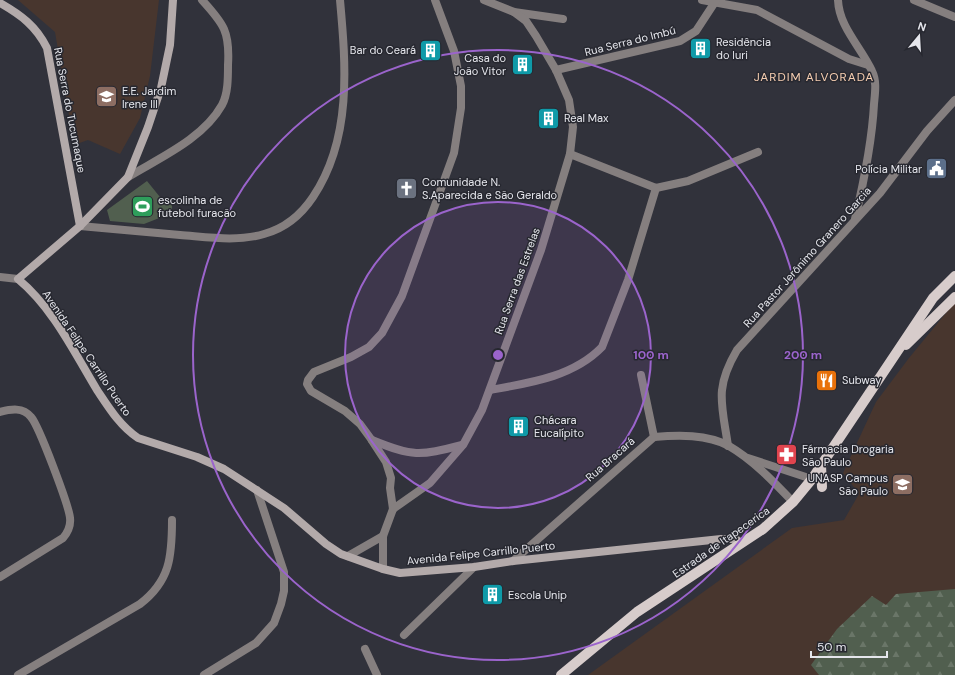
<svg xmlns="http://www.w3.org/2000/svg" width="955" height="675" viewBox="0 0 955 675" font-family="'DM Sans',sans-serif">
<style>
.education{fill:#48362e}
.forest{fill:url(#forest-firs)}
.pitch{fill:#515f4f}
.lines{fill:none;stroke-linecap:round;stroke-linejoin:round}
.street{stroke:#857f7f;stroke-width:8}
.secondary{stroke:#b3aaaa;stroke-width:8}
.primary{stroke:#d7cccb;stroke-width:10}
.ring{fill:none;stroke:#9b64cc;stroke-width:2}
.labels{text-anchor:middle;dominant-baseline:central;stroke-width:3;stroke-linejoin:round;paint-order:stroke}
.street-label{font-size:11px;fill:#e5e6ec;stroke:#272830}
.poi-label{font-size:11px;fill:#e5e6ec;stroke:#272830;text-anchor:start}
.neighbourhood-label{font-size:12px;letter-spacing:1px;fill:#f6ceb1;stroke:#272830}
.centre{fill:#9b64cc;stroke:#272830;stroke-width:2}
.ring-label{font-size:12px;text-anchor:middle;font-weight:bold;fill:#9b64cc;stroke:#272830;stroke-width:3;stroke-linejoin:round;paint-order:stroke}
</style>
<defs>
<pattern id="forest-firs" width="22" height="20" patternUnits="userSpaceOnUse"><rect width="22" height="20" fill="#515f4f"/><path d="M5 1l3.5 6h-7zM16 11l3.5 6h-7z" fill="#6a7668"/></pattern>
</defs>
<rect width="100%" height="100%" fill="#31323b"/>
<!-- education -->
<g class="education">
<polygon points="18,0 159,0 150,76 140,118 120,154 88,140 74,145 55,32"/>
<polygon points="955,302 955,675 588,675 792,528 844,520 859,494 843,473 876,402 909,358"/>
</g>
<!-- forest -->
<polygon class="forest" points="955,589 955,675 819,675 811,665 837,629 872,596 886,605 896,594"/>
<!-- pitch -->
<polygon class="pitch" points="147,181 164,202 172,201 172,213 144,224 110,221 107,210"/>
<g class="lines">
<!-- street -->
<g class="street">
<polyline points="484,0 514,12 563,19"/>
<polyline points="702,0 757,10 849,59 868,65"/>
<path d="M838,0C839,27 861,47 872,71C877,81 875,93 874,104C872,143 864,181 855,219"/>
<polyline points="914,0 955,17"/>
<polyline points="556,70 680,41 696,31 715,2"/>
<polyline points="570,154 656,188 688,181 758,152"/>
<path d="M128,177C159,158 203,139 222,105C228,94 228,78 228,65C230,32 224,24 202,0"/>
<path d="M80,226C114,229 147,232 180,235C207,237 237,242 264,234C286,228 301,215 313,197C352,139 346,66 340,0"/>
<polyline points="0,277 18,279"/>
<polyline points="641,375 654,437"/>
<path d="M490,390C529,383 573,377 602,347L628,280L656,188"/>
<path d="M0,412C11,409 23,407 31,417C39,426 69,506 70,518C71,526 68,532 63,538L0,577"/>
<path d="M372,440C413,457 419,456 462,445"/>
<path d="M728,446C722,404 714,389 737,350L880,193L927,131L955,100"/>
<polyline points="748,458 812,479"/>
<polyline points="393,509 390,488 391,478 386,462 371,439 360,424 345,411 311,391 307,384 308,380 314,372 351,357 369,347 382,333 402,296 454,153 461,108 461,86 454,51 435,0"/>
<polyline points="348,556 383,536"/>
<path d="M513,561L654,437C678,435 707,434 729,446C753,460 774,482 793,502"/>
<polyline points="383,569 383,536 393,509 430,483 463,445 482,410 541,250 570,154 573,127 569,100 556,70 536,36 526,21 514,12"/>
<polyline points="404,635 474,567"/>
<polyline points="365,649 377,675"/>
<path d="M18,675L140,604C170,581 172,557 172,520"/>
<polyline points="204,675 256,643 274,623 281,604 284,591 284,572 257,490"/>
</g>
<!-- secondary -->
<g class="secondary">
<path d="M173,0L170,45L161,88L148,127L128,177L80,226L18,279C53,308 74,352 97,390C109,408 120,426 138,438L197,457L224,469L284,508L326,544L341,554L383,569L400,573L474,567L513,561L721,539H736L741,544"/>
<path d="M0,3C21,15 36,26 47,48L80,226"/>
</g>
<!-- primary -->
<g class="primary">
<polyline points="906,345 955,297"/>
<polyline points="821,465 822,487"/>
<polyline points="561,675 637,612 763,529 793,502 812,479 933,298 955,276"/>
</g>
</g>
<!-- distance rings -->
<circle cx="498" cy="355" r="153" fill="#9b64cc" fill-opacity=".12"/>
<g class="ring">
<circle cx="498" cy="355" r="153"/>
<circle cx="498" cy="355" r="305"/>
</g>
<!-- icons -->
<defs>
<symbol id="building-square" viewBox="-11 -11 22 22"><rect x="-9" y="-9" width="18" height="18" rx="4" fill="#0f9aa8" stroke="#272830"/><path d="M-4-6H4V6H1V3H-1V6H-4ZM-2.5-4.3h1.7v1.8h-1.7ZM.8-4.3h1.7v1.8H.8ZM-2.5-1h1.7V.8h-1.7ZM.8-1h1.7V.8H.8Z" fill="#fff"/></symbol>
<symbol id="school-square" viewBox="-11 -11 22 22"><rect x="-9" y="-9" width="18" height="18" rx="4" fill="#8d6e63" stroke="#272830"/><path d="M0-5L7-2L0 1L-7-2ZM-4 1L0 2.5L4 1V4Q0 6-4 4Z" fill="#fff"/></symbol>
<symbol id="civic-square" viewBox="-11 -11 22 22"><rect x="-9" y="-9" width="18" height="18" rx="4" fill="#5c6f8a" stroke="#272830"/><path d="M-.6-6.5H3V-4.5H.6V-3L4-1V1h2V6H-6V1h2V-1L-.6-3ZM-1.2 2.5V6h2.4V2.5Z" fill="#fff"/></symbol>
<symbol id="church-square" viewBox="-11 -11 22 22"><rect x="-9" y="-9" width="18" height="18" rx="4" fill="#6b7280" stroke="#272830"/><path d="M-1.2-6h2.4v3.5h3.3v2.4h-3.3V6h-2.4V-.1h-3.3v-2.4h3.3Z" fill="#fff"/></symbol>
<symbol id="stadium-square" viewBox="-11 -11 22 22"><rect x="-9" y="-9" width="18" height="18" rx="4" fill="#2e9e5b" stroke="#272830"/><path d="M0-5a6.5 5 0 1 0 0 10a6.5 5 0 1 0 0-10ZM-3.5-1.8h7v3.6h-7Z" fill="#fff"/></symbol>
<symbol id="restaurant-square" viewBox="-11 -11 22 22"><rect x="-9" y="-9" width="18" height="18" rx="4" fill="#e8710a" stroke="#272830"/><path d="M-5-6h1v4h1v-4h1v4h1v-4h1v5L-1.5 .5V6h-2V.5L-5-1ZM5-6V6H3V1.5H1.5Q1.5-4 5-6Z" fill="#fff"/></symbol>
<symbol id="pharmacy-square" viewBox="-11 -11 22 22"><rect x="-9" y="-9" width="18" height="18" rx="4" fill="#e0444e" stroke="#272830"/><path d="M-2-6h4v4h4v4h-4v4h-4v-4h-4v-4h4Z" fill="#fff"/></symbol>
<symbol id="university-square" viewBox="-11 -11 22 22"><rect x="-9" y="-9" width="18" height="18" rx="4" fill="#8d6e63" stroke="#272830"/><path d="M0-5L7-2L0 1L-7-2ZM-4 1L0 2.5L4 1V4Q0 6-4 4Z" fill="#fff"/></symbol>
</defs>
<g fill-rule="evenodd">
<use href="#building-square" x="688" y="36" width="25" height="25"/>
<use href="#building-square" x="418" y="38" width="25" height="25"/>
<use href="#building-square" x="510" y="52" width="25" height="25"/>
<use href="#school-square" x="94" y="84" width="25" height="25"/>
<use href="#building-square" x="536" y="106" width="25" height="25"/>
<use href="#civic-square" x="924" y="156" width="25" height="25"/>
<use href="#church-square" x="394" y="176" width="25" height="25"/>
<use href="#stadium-square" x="130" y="194" width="25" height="25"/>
<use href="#restaurant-square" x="814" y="368" width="25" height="25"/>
<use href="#building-square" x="506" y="414" width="25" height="25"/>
<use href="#pharmacy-square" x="774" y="442" width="25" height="25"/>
<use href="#university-square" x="890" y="472" width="25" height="25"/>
<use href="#building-square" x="480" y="582" width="25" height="25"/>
</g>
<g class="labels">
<!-- street labels -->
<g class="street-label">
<text transform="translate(630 41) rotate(-14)">Rua Serra do Imbú</text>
<text transform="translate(70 110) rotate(79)">Rua Serra do Tucumaque</text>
<text transform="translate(807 257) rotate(-48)">Rua Pastor Jerônimo Granero Garcia</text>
<text transform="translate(517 281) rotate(-70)">Rua Serra das Estrelas</text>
<text transform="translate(87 353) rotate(56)">Avenida Felipe Carrillo Puerto</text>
<text transform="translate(610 459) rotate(-41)">Rua Bracará</text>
<text transform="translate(721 542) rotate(-35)">Estrada de Itapecerica</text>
<text transform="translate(481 553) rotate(-6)">Avenida Felipe Carrillo Puerto</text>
</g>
<!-- poi labels -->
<g class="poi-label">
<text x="716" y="42">Residência<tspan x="716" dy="13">do Iuri</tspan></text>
<text x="416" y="50" text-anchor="end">Bar do Ceará</text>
<text x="506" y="58" text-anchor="end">Casa do<tspan x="506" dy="13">João Vitor</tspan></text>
<text x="122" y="91">E.E. Jardim<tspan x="122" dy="13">Irene III</tspan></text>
<text x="564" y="118">Real Max</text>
<text x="922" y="169" text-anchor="end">Polícia Militar</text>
<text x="422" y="182">Comunidade N.<tspan x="422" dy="13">S.Aparecida e São Geraldo</tspan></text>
<text x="158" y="200">escolinha de<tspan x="158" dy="13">futebol furacão</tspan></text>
<text x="842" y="380">Subway</text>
<text x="534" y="420">Chácara<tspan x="534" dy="13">Eucalípito</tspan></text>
<text x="802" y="449">Fármacia Drogaria<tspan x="802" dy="13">São Paulo</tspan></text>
<text x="888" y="478" text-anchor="end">UNASP Campus<tspan x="888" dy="13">São Paulo</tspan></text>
<text x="508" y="595">Escola Unip</text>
</g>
<!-- neighbourhood labels -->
<g class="neighbourhood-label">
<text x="814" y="77">JARDIM ALVORADA</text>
</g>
</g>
<circle cx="498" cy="355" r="6" class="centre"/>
<g class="ring-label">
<text x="651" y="359">100 m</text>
<text x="803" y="359">200 m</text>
</g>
<!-- north arrow -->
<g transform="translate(919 36) rotate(18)" stroke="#272830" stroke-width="3" paint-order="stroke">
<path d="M0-3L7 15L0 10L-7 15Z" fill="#e5e6ec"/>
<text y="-6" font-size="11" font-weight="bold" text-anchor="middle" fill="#e5e6ec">N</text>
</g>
<!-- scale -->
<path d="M811 651v6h76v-6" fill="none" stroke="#e5e6ec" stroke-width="2"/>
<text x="817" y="651" font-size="12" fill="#e5e6ec" stroke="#272830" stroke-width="3" paint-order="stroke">50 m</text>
</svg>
